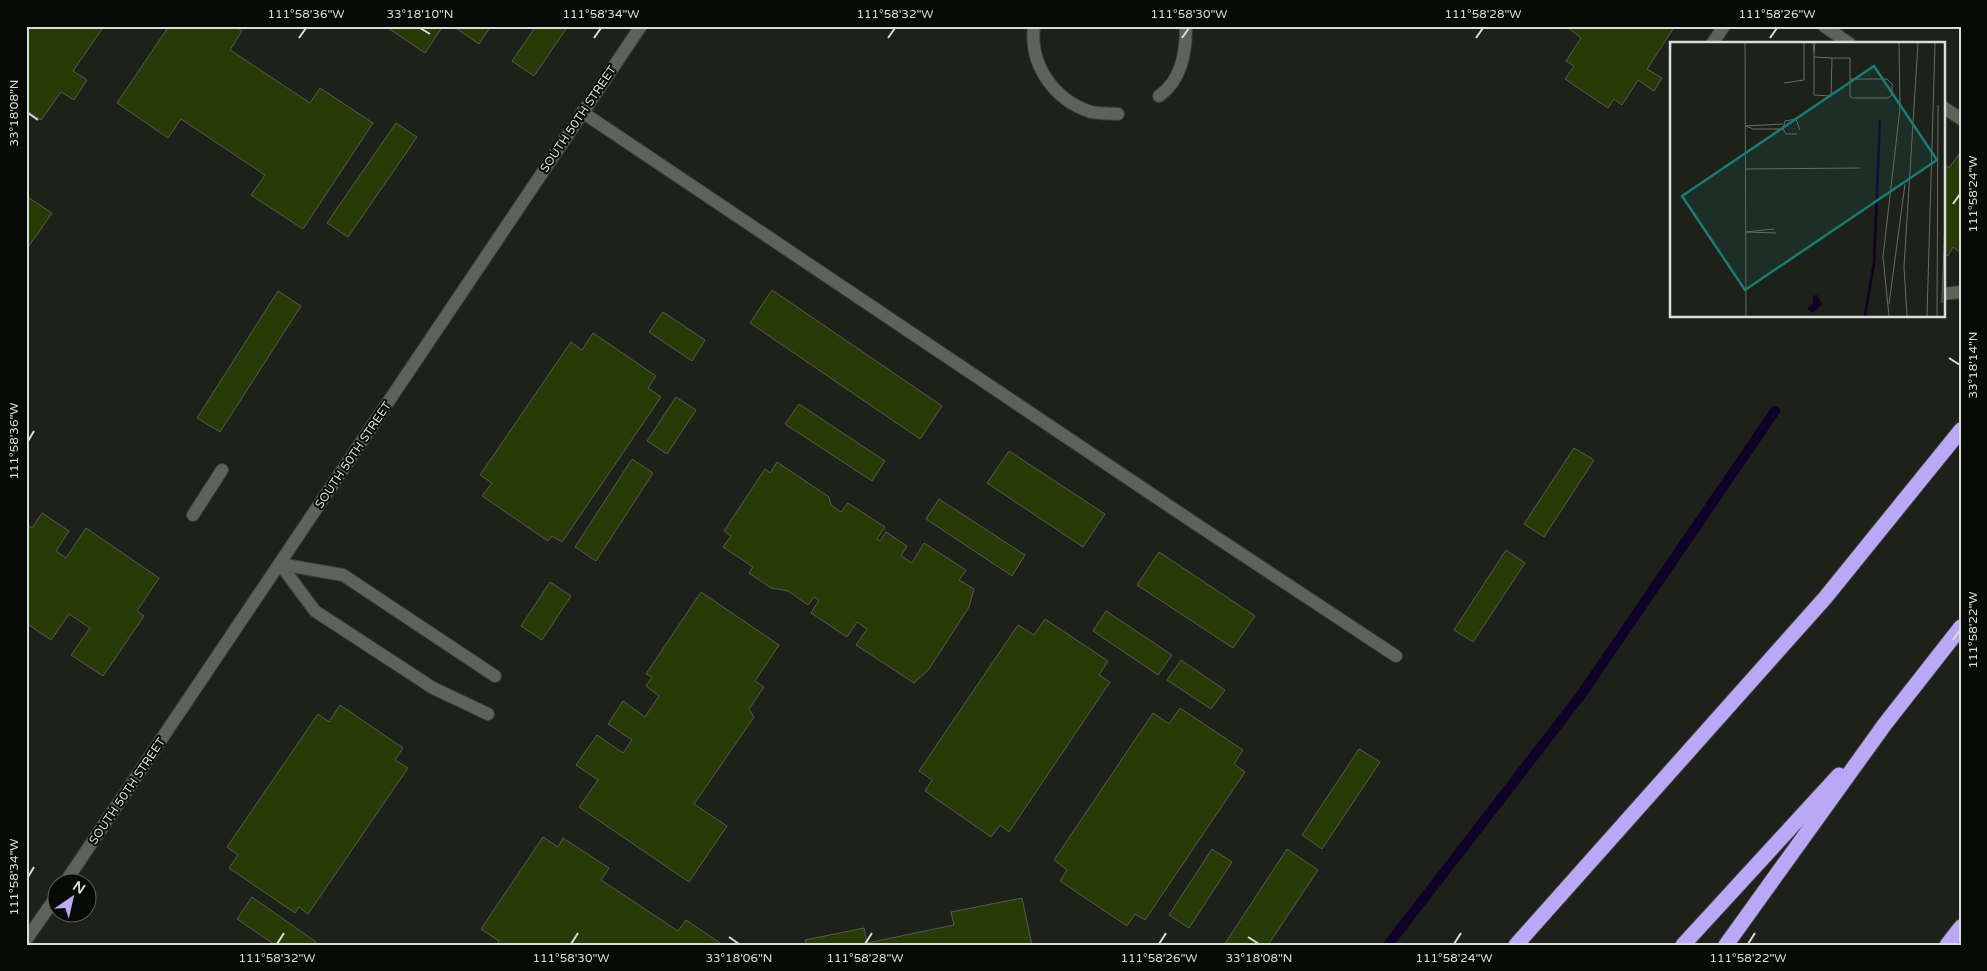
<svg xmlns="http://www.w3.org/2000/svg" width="1987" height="971" viewBox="0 0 1987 971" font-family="'Varela Round',sans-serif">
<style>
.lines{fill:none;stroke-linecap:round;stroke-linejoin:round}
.stream{stroke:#0f0127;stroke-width:10}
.building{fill:#283b06;stroke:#565a52}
.lane-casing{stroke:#3b3d38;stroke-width:14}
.street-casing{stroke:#3b3d38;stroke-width:14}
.highway-casing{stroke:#3b3d38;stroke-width:17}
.lane{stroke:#5e6259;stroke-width:12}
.street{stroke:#5e6259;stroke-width:12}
.highway{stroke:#baa7f5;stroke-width:15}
.ticks{fill:none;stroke:#dbddd8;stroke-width:2}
.labels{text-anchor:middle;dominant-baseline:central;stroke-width:4;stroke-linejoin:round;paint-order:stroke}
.street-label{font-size:12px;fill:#dbddd8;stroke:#080a07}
.inset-river{fill:none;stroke:#0f0127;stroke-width:2.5}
.inset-road{fill:none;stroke:#696c65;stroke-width:1}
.view{fill:#197b73;fill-opacity:0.15;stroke:#197b73;stroke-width:2.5}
.inset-edge{fill:none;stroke:#dbddd8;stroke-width:2.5}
.neatline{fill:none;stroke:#dbddd8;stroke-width:2}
.ticks-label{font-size:12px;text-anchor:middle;fill:#dbddd8}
</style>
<rect width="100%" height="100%" fill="#1d2119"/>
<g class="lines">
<!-- stream -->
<polyline class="stream" points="1388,945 1581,695 1775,411"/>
</g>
<!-- building -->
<g class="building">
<polygon points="26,26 104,26 73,71 87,80 74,100 61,92 41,120 26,110"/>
<polygon points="169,26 235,26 242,31 230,50 310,103 320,88 373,123 303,229 251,195 265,175 181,119 168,138 117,103"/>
<polygon points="385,26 443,26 425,53"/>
<polygon points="459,26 491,26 479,44 457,29"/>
<polygon points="536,26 568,26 534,76 512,61"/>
<polygon points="1566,26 1675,26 1647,69 1662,78 1654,91 1638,80 1622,105 1614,99 1608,108 1565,79 1574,66 1566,61 1581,38"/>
<polygon points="396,123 417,137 348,237 327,223"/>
<polygon points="1959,154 1961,253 1953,247 1948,256 1943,253 1943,164 1949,168"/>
<polygon points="26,196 52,213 26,250"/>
<polygon points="772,290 942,406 920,439 750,323"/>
<polygon points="278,291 301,306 220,432 197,418"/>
<polygon points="663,312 705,340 692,361 649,332"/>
<polygon points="593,333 656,376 648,388 661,397 562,542 552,536 548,541 482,496 492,483 480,475 571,342 582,350"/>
<polygon points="676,397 696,410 667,454 647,441"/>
<polygon points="799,404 885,461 872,481 785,424"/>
<polygon points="1574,448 1594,460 1544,537 1524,524"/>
<polygon points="1009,451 1105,514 1083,547 987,483"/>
<polygon points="632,459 653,473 596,561 575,547"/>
<polygon points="777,462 829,497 831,505 841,512 848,503 885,527 877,539 880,541 886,532 907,546 901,556 912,563 924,543 966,570 959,580 974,589 969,607 929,669 914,683 856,645 867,629 857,622 847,637 811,613 819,600 814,597 808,605 788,591 771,588 749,573 753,567 723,547 731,536 724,531 765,469 770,473"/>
<polygon points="939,499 1025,555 1012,576 926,519"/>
<polygon points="42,513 69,531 56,551 66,558 86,528 159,578 137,611 144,616 103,676 71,655 90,628 69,614 51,640 26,623 26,524 32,528"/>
<polygon points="1506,550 1525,563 1473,642 1454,630"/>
<polygon points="1159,552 1255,616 1233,648 1137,585"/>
<polygon points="550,582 571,596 542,640 521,626"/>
<polygon points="701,592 779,645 755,681 764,687 749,709 754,717 694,804 727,826 689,882 579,807 598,780 576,765 597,735 623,753 632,740 608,724 623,701 645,717 659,696 646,686 652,677 646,674"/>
<polygon points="1106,611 1172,655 1158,675 1093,631"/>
<polygon points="1045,619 1108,661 1099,675 1110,682 1009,832 1000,825 991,837 925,791 932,780 919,771 1018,625 1034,635"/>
<polygon points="1181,660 1225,690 1211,709 1167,680"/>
<polygon points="340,705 403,748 395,760 408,768 308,914 299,907 295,913 229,868 238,855 227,847 318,714 329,722"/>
<polygon points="1180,708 1243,750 1234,764 1245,772 1145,920 1135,914 1127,926 1060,881 1067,870 1054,860 1153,713 1169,724"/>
<polygon points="1359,749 1380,762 1322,849 1302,835"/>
<polygon points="543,837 558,847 563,838 609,868 601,880 678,931 686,920 723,945 496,945 499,941 481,929"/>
<polygon points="1212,849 1232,862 1189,928 1169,915"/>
<polygon points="1287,849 1318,870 1268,945 1224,945"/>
<polygon points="252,897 316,942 314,945 275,945 237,919"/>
<polygon points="1022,898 1032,945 806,945 805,940 864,928 867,943 954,925 951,912"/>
</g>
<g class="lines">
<defs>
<g id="lane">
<path d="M1034,26C1029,65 1054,100 1091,112C1099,114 1110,113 1118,114"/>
<polyline points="1824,26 1850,44"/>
<polyline points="1712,44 1724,26"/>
<path d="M1159,96C1182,80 1186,52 1186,26"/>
<polyline points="1943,107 1961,119"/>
<polyline points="582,112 1196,524 1396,656"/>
<polyline points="1943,294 1961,292"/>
<polyline points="193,515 222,470"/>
<polyline points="280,564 315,611 433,688 488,714"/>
<polyline points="280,564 343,575 495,676"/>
</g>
<g id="street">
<polyline points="64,884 641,26"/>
<polyline points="26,940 58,894"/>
</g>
<g id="highway">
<polyline points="1516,945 1825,598 1961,430"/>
<polyline points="1683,945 1839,775"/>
<polyline points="1726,945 1885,724 1961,627"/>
<polyline points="1947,945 1961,927"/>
</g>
</defs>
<!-- lane casing -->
<use href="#lane" class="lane-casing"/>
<!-- street casing -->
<use href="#street" class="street-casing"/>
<!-- highway casing -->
<use href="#highway" class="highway-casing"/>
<!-- lane -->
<use href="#lane" class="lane"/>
<!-- street -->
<use href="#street" class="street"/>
<!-- highway -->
<use href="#highway" class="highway"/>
</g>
<!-- ticks -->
<path class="ticks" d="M420,28L430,34M299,38L306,28M594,38L601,28M888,38L895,28M1182,38L1189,28M1476,38L1483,28M1770,38L1777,28M28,113L38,120M1953,204L1960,194M1949,358L1960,365M28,441L34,431M1953,640L1960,630M28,877L34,867M729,937L739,944M1248,937L1259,944M277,944L284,933M571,944L578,933M865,944L872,933M1159,944L1166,933M1454,944L1461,933M1748,944L1755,933"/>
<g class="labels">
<!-- street labels -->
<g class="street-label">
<text transform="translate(578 119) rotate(-56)">SOUTH 50TH STREET</text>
<text transform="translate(353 455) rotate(-56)">SOUTH 50TH STREET</text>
<text transform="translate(127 791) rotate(-56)">SOUTH 50TH STREET</text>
</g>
</g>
<!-- overview -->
<g transform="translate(1670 42)">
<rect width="275" height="275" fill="#1d2119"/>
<path d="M147,253L152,262L143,271L137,267L143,261V254Z" fill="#0f0127"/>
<path class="inset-river" d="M195,274L204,221L210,78"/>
<path class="inset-road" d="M75,1L76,274M143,1L144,10L145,1M144,15L162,16L161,54L144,53V10M162,16H180V54L182,56H218L222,53V42L217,37H180M0,19L1,1M114,41L134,38V1M113,87H83L76,84L113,82M127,92H116L113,87L115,79L126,77L130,88M75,127L190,126M76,190L106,191M76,190L104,187M272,261L275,178M219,262L235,142M219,274L213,215L230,66L229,1M237,274L234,225L248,1M257,274L265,1M267,274L268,63"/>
<path class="view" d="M204,24L267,118L75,248L12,154Z"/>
<rect width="275" height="275" class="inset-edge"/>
</g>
<!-- border -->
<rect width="1987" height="971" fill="none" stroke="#080a07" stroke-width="55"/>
<!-- north arrow -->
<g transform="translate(72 898) rotate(34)"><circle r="24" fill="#080a07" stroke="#5c5e5b"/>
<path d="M0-4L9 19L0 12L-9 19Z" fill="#bcaaf5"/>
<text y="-8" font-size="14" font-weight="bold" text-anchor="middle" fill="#dbddd8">N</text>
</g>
<rect x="28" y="28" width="1932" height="916" class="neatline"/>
<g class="ticks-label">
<text x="306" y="18">111°58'36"W</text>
<text x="420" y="18">33°18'10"N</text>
<text x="601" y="18">111°58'34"W</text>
<text x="895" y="18">111°58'32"W</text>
<text x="1189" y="18">111°58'30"W</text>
<text x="1483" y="18">111°58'28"W</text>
<text x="1777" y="18">111°58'26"W</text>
<text transform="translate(14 113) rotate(-90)" y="4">33°18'08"N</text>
<text transform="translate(1973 194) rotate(-90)" y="4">111°58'24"W</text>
<text transform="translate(1973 365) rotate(-90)" y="4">33°18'14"N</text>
<text transform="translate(14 441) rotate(-90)" y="4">111°58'36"W</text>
<text transform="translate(1973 630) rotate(-90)" y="4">111°58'22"W</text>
<text transform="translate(14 877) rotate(-90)" y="4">111°58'34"W</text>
<text x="277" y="962">111°58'32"W</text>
<text x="571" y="962">111°58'30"W</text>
<text x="739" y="962">33°18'06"N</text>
<text x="865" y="962">111°58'28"W</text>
<text x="1159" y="962">111°58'26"W</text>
<text x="1259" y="962">33°18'08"N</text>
<text x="1454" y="962">111°58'24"W</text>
<text x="1748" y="962">111°58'22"W</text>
</g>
</svg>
